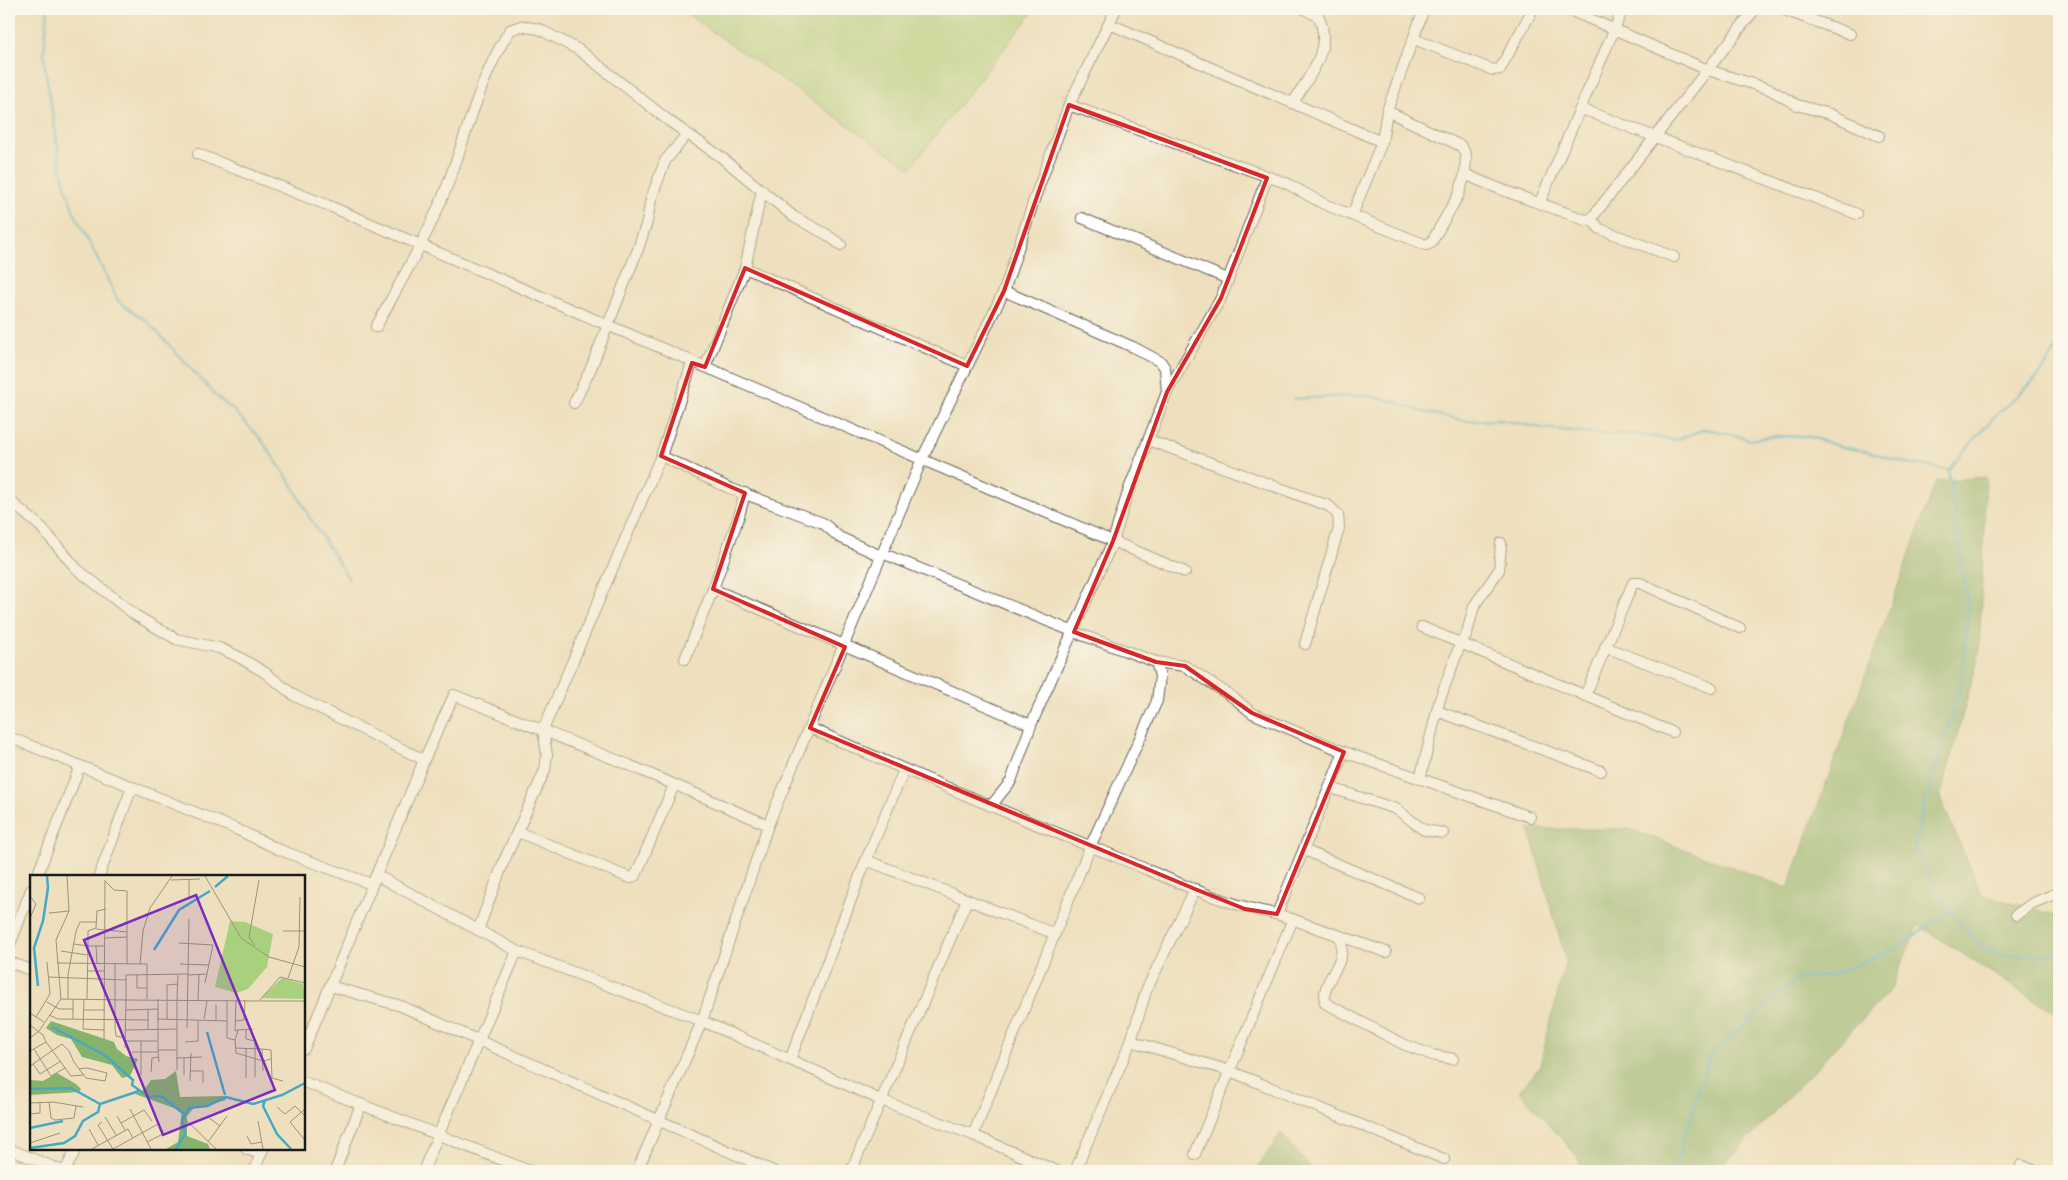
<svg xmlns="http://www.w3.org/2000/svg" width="2068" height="1180" viewBox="0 0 2068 1180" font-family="Itim,sans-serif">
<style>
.green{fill:#a9d17d;stroke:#62764c}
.forest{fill:#86b36c;stroke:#516844}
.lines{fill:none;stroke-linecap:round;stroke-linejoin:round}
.stream{stroke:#45a9c5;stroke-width:2.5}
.minor-casing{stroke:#666155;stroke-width:12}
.minor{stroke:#fff;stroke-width:10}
.marked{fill:none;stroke:#d62828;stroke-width:4;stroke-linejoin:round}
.inset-river{fill:none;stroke:#45a9c5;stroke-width:2.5}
.inset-road{fill:none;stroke:#9a927d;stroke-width:1}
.view{fill:#7b2cbf;fill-opacity:0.15;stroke:#7b2cbf;stroke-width:2.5}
.inset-edge{fill:none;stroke:#1c1c1c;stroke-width:2.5}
</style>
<rect width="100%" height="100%" fill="#fbf7ec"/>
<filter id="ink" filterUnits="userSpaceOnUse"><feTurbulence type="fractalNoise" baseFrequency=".02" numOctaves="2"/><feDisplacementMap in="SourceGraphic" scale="10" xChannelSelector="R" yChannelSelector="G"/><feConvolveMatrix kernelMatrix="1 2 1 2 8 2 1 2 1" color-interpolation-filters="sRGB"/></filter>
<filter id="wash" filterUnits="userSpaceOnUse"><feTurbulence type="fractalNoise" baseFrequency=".0096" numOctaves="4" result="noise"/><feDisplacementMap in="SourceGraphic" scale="20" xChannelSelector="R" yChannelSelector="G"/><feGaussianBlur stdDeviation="1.12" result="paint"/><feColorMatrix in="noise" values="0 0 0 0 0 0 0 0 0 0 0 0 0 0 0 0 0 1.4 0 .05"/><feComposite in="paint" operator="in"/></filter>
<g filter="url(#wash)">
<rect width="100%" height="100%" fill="#eee0be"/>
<!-- green -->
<polygon class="green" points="680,9 1035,9 910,168"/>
<!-- forest -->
<g class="forest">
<polygon points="1986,477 1979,655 1940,798 1982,895 2059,916 2059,1013 2037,1002 1918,925 1891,989 1740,1148 1714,1171 1583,1171 1577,1156 1519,1091 1539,1068 1566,960 1529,829 1630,829 1788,888 1936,481"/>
<polygon points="1281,1133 1313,1171 1255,1171"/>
</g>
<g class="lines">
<!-- stream -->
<g class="stream">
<polyline points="48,9 44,51 45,67 62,174 73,210 119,302 147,321 218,398 233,410 260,438 293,486 310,518 349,579"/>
<path d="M2059,344L2040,375L1993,418L1948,470L1968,608L1963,676L1925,802L1914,849C1931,878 1964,944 1997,954C2011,958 2044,955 2059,954"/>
<polyline points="1293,399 1363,395 1393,401 1419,411 1467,421 1501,420 1542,428 1601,434 1632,434 1676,440 1705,429 1731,434 1750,440 1776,436 1811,437 1841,447 1866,451 1902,462 1948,470"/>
<polyline points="1672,1171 1675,1169 1709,1056 1798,978 1831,975 1897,948 1950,910"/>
</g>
</g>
</g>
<g filter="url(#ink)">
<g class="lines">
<defs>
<g id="minor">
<polyline points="1567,9 1708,70 1769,89 1797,105 1830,114 1879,136"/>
<polyline points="1782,9 1850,34"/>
<polyline points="1110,24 1382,142 1387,111 1461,146 1466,155 1465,174"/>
<polyline points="1414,39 1493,70 1500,69 1533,9"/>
<path d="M1293,103C1309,76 1333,49 1319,17L1304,9"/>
<path d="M1069,105L1286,183L1324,204L1426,245L1431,243L1459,194L1465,174C1504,193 1545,204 1585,220L1591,219L1755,9"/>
<polyline points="1582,109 1857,214"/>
<polyline points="1387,111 1424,9"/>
<polyline points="198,154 327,205 1185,572"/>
<polyline points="1540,202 1623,9"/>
<polyline points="1352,215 1382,142"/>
<polyline points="1082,218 1228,279"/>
<polyline points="1591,219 1600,229 1674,257"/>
<polyline points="745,268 967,366"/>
<polyline points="1004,291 1133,347 1161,362 1165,368 1167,392"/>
<path d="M376,327C402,279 430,232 449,181C468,130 481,75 510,30L521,26L539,29L579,50L669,121L721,157L794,217L826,234L841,245"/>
<polyline points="705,367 745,268 762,190"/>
<polyline points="574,403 591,368 638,249 647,222 651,199 665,161 687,134"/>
<polyline points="1148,440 1329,506 1338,515 1339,528 1305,644"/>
<polyline points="661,456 729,488 823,523 839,537 881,556"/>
<polyline points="745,493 739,516 713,589 1031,725"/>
<polyline points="9,500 41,527 77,569 135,615 176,639 219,648 237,656 264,672 295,696 424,760"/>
<polyline points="882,553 1074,632 1156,662 1185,666 1234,698 1252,713 1344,752 1530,817"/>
<polyline points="1422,627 1672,732"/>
<polyline points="1605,647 1712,688"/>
<polyline points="685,659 713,589"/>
<polyline points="1585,696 1633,583 1640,583 1740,628"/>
<polyline points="1437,711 1601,771"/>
<path d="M810,728C911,773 1014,816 1117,857C1169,878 1222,905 1277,914"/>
<polyline points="9,737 236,829 280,850 371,884"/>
<polyline points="1344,752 1277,914 1386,952"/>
<polyline points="1420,779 1440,699 1460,645 1467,633 1474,606 1499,570 1501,543"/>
<polyline points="1331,788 1396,809 1424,830 1443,833"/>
<polyline points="991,806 1011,781 1031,725 1113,541 1129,489 1167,392 1221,298 1267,178"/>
<polyline points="518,832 630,878 636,875 674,785"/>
<polyline points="1304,850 1419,898"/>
<polyline points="866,860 1055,934"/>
<polyline points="376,875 478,930"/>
<polyline points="37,876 80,766"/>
<polyline points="99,876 132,787"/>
<polyline points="2016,915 2031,904 2059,892"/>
<path d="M1340,936C1349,967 1321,976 1325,1003L1403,1044L1432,1055L1453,1059"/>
<polyline points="9,947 31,890"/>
<polyline points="517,951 702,1021 637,1171"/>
<polyline points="9,962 31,970"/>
<polyline points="330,986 401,1006 773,1171"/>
<polyline points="1131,1041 1230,1071 1444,1159"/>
<polyline points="304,1049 424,760 454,695 629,765 768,825"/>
<polyline points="790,1060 866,860 904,770"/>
<polyline points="304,1082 530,1171"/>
<polyline points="973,1135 1090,847 1157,701 1160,676 1156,662"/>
<polyline points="9,1149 63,1171"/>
<polyline points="246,1149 261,1154"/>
<polyline points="1195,1154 1293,919"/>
<polyline points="2021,1165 2035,1171"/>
<polyline points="65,1171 76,1149"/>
<polyline points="254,1171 263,1149"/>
<polyline points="335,1171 361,1104"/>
<polyline points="423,1171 517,951 478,930 504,861 545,770 547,755 543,730 661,456 692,363"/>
<polyline points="851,1171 967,900"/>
<polyline points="1057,1171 973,1135 881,1100 702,1021 768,825 922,459 1004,291 1035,197 1069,105 1116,9"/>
<polyline points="1075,1171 1131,1041 1146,991 1195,889"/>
</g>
</defs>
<!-- minor casing -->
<use href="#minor" class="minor-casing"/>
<!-- minor -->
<use href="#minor" class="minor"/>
</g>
</g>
<!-- marked area -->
<path d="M0 0H2068V1180H0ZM1069,105L1267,178L1221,298L1167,392L1113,541L1074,632L1156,662L1185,666L1252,713L1344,752L1277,914L1245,909L1195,889L810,728L845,647L713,589L745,493L661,456L692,363L705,367L745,268L967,366L1004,291Z" fill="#eee0be" fill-opacity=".55" fill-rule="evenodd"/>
<path class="marked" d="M1069,105L1267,178L1221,298L1167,392L1113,541L1074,632L1156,662L1185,666L1252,713L1344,752L1277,914L1245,909L1195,889L810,728L845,647L713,589L745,493L661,456L692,363L705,367L745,268L967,366L1004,291Z"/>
<!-- overview -->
<g transform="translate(30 875)">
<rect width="275" height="275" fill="#eee0be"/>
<path d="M200,46L215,47L243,59L237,92L218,114L206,118L185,112ZM252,103L273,109L275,124L231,123Z" fill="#a9d17d"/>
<path d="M21,146L84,167L87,174L96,181L108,184L100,201L92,203L82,190L52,182L41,164L27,160L16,153ZM146,196L150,222L194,221L196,225L164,233L157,241V261L178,269L180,274H136L148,267L152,236L105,219L114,215L121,205L135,204ZM27,198L46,209L51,214L49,217L0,220V205L13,206Z" fill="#86b36c"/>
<path class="inset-river" d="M185,12L198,1M124,75L149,35L180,16M8,111L4,73L13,46L18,13L17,1M22,152L76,181L103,205L102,210L119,222L131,221L154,239M177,157L195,220M0,214L41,213L70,229M235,225L233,231L247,259L261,274M0,253L33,246M0,273L34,268L45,261L53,246L68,237L70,229L109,216M146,274L155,259L152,245L159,233L177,231L196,222L223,229L252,220L275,208"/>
<path class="inset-road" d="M175,1L211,63L239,82L275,92M159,4V22M141,5L170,4M76,7L84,15L97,16V89M0,21L6,29L0,43M19,38L39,36M66,54L97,57M253,56H275M75,63L97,62M149,68L183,70L175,108M44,69L58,71V56L66,53L67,36L76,34M66,71L67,88M225,71L219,62L229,5M31,76L57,80M27,88L117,89V124M85,88V153L86,161L95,163M110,89L113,56L120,33L142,1M150,89L179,90M57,96H75M107,100V113H117M158,100L177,99M18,102L96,105V100L158,99M258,103L269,72L270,22M31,124L26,65L39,36L37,1M38,124V100L46,56L50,47H67M54,124L53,154L74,155M57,124L58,71H75M128,124V175M147,124L148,100M168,125L169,100M197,125V163L205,165L206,178L233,186L241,184M230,126H275M17,127L29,134H43M118,134V155M54,135H75M96,135L128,134M0,138L14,147M19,140L28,144L118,145M6,142L20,119L17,87M43,144V124M127,144L197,146M174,144L177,126M137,145V110L148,109M186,146V130M205,146L214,145L215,125M0,150L13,160L16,167L0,176M157,153L159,44M96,155L147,154M208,155L223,154M216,155V164L225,166V202M0,163L9,156L31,124L96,125V105M74,164L75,5M205,165L208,155L205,156L206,125M95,166H127M111,166V200M16,167L41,201L53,200M155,167L168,166V145M95,173L96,125L229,126L250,102L275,108M205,173L232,174L233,196M216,173V203M4,174L21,201L35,193M232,174L241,175L242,203L253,206M102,177H128M146,183L172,182M154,183V200M129,187L128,175H146M3,189L10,199L31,186M0,191L32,169L39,176L44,187L49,194L56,203L75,206L77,198L57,193L49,194M147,195V124M161,196H173V208M121,197L122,183L129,182M160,206L161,178M19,227L21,243L25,245L44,243L46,231M0,228L23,227L53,232M247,232L255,239L265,231L275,241M100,234L121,274M0,239L10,238V228M87,241L95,255M75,242L86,260M178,242L190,251M156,245L186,274M228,246L233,274M72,247L68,250L83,274M91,248L114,235L122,246M59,254L68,270M217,261L221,269L232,267M274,264L260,247L275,234M117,267L131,260L133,255M178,267L197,241M0,268L30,258M62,274L98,254L103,263M83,274L128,249"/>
<path class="view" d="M166,20L245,215L133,260L54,65Z"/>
<rect width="275" height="275" class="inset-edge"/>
</g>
<!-- margin -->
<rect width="2068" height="1180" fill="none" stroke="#fbf7ec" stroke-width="30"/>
</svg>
